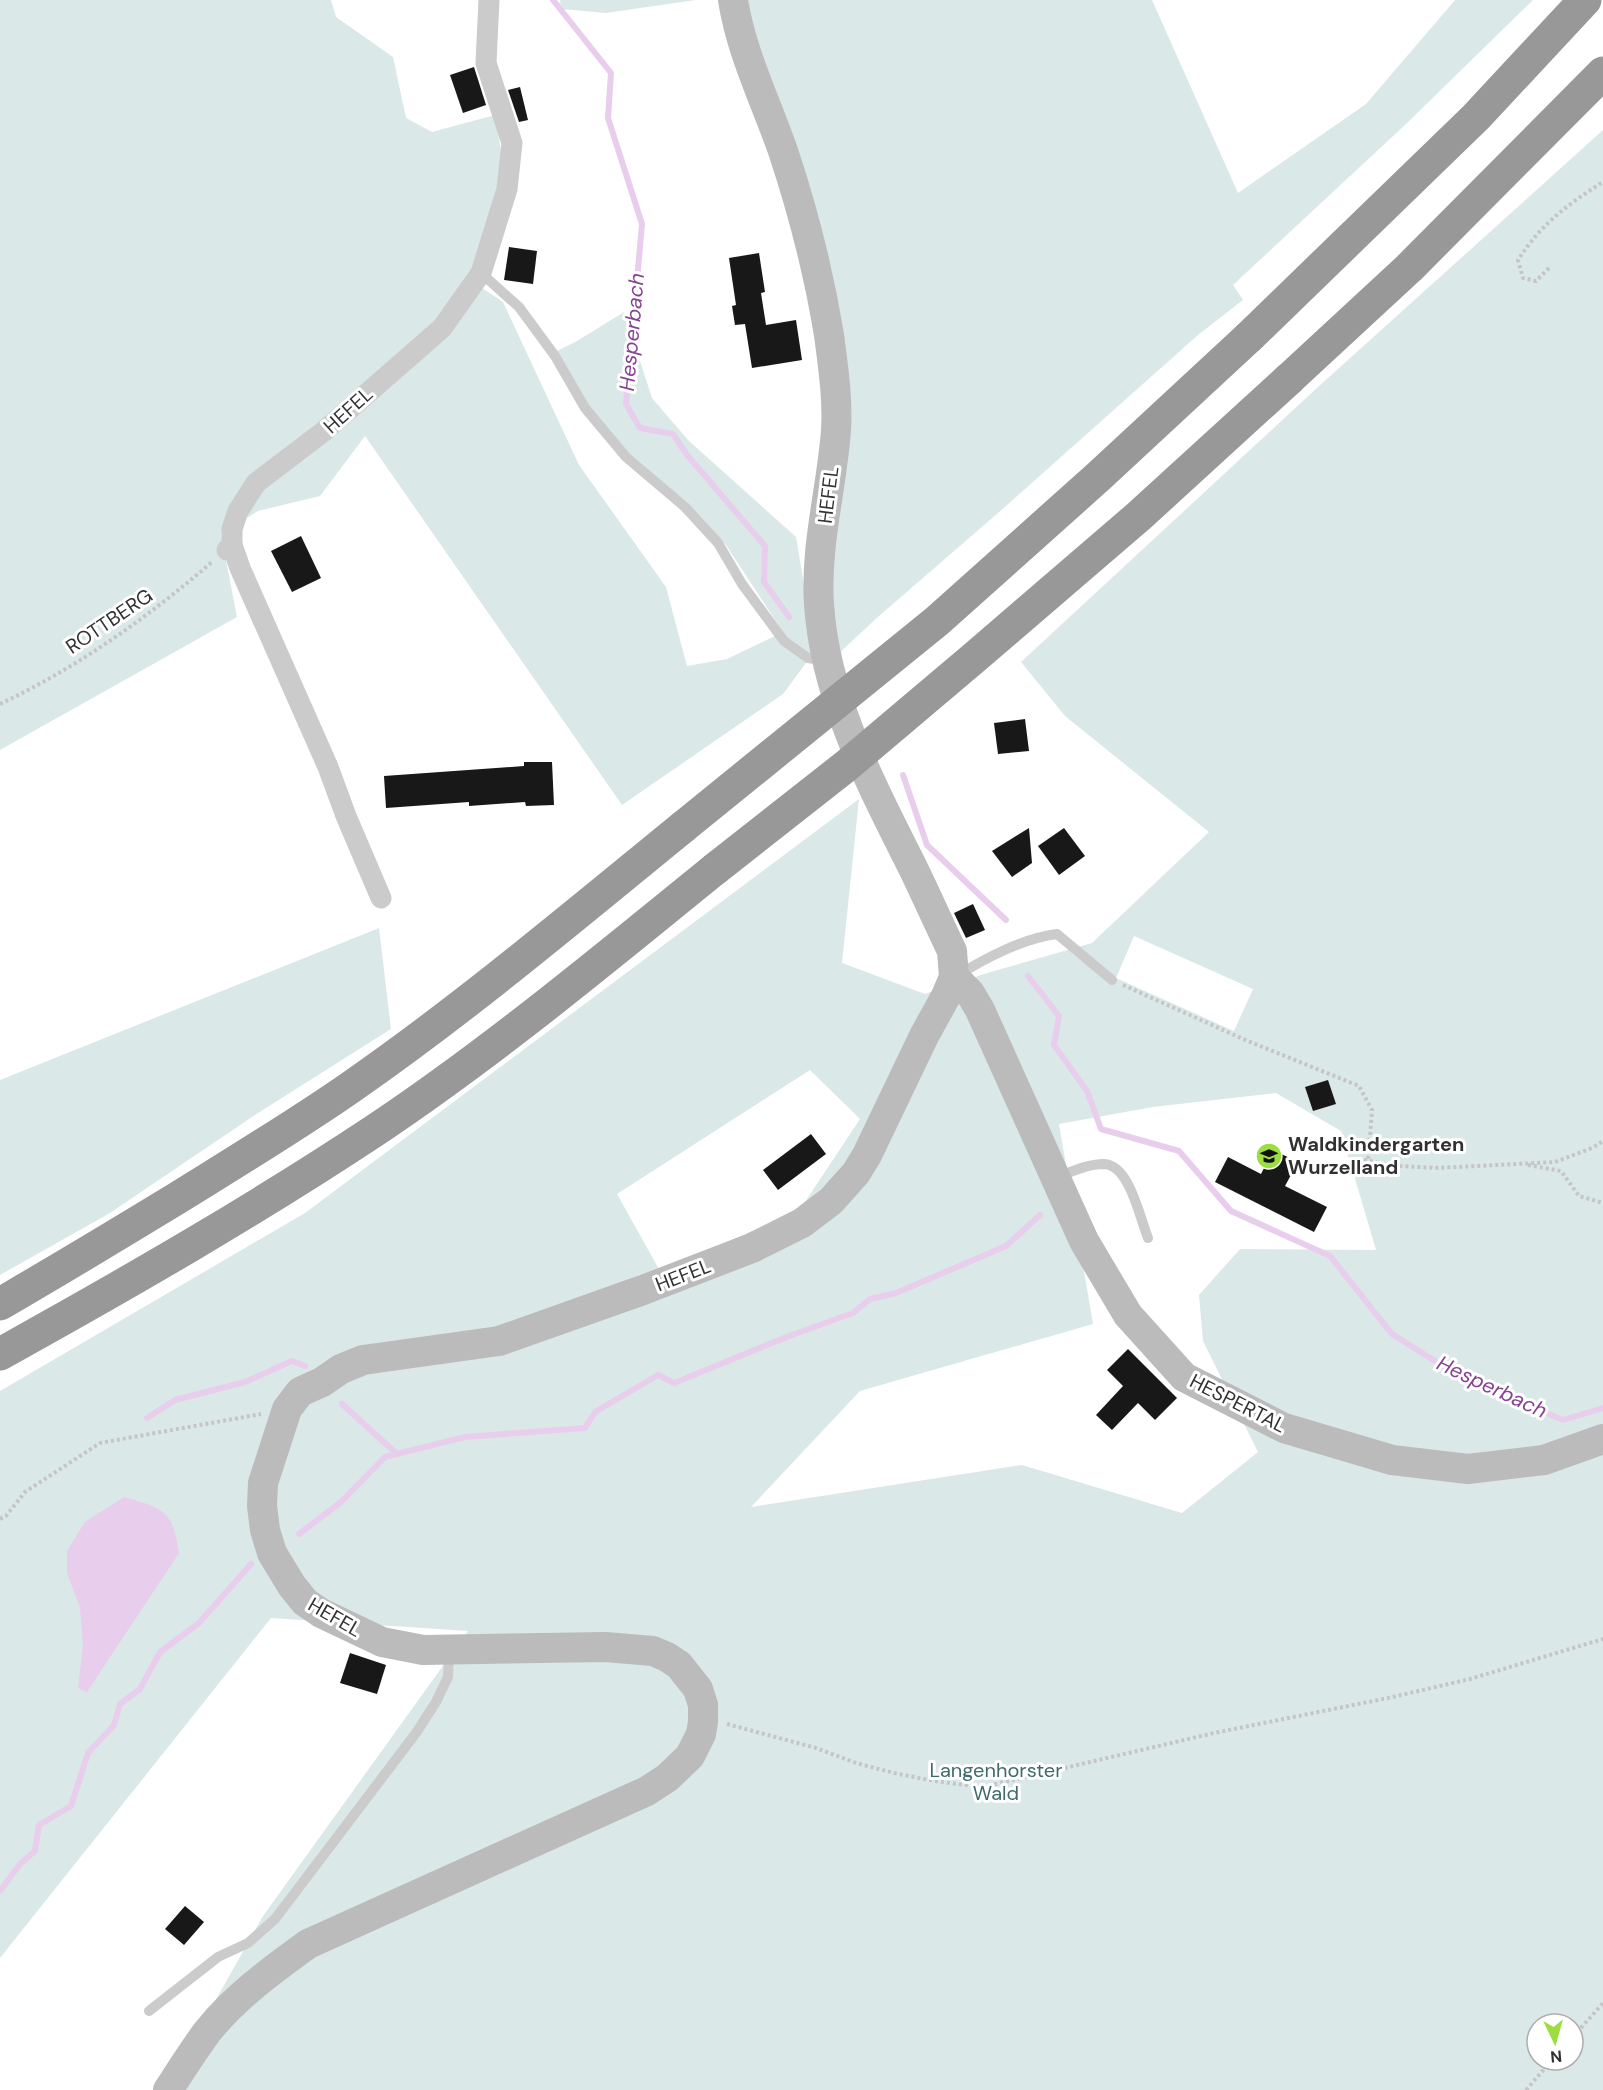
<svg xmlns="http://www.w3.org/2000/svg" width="1603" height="2090" viewBox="0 0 1603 2090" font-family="'DM Sans',sans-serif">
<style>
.green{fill:#dbe8e8;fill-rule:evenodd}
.water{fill:#e8ceec}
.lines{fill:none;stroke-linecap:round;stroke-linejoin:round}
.stream{stroke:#e8ceec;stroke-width:6}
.building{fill:#181818}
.path{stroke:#c5c5c5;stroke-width:4;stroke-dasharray:3 3;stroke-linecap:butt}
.lane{stroke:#cbcbcb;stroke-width:10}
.street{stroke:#cbcbcb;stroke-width:21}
.secondary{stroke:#bbb;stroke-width:30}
.highway{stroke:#989898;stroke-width:33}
.highway-bridge{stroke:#989898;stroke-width:33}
.labels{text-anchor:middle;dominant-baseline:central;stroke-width:6;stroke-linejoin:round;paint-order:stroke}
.street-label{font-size:20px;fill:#313131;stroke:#fff}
.poi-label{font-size:20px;font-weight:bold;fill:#313131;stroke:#fff;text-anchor:start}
.park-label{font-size:20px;fill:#406b6c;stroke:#fff}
.water-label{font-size:21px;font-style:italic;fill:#874291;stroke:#fff}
</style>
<rect width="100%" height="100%" fill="#fff"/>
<!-- green -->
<g class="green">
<polygon points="0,0 331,0 336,17 393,57 406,118 432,132 495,115 505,174 470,280 503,302 579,465 666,587 687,666 727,659 783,632 726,545 630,458 585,406 555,352 577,341 624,312 652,398 688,440 796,537 815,651 783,694 622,805 365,436 320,496 258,511 221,534 237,617 0,750"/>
<polygon points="560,0 696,0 606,13 561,9"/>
<polygon points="733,0 1152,0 1238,193 1366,104 1455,0 1533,0 1406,124 1233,285 1243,300 1198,335 998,513 879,616 837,655 826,661 836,397"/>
<path d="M1603,130V2090H165L263,1916L468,1631L271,1618L0,1958V1391L305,1213L859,799L842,963L925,994L984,974L1092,943L1209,832L1065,716L1021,662L1318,387ZM1134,936L1253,989L1234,1031L1116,978ZM810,1070L860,1119L799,1211L660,1271L617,1194ZM1276,1093L1341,1131L1376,1250L1240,1249L1199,1295L1203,1341L1258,1452L1182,1513L1022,1465L751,1507L860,1391L1093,1324L1059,1124L1153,1107ZM1537,2024H1573V2060H1537Z"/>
<polygon points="379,928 391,1029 258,1113 110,1213 0,1275 0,1080"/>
</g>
<!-- water -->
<path class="water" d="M124,1497C163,1508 173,1510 179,1553L87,1692L78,1688L83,1644L80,1608L67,1573V1551L85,1522Z"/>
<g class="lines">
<!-- stream -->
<g class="stream">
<polyline points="553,0 611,73 608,118 642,224 626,404 640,428 673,434 687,455 765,546 764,582 789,617"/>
<polyline points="903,775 927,845 1006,920"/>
<polyline points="1028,976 1059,1016 1054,1045 1087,1091 1101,1129 1179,1151 1231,1211 1330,1256 1392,1334 1457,1375 1563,1420 1603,1408"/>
<polyline points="342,1404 397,1454"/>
<polyline points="147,1418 175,1400 245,1382 292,1361 305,1366"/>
<polyline points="299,1534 341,1502 385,1457 465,1437 585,1428 595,1412 658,1375 674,1383 784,1338 853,1313 870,1299 896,1293 1006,1246 1040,1215"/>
<polyline points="0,1891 20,1864 35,1851 39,1825 71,1806 88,1753 114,1725 120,1704 140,1689 160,1652 199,1623 251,1564"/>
</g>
</g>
<!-- building -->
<g class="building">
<polygon points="474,67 486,105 463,113 450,75"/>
<polygon points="520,87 528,120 519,122 508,90"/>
<polygon points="509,247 537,251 533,284 504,280"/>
<polygon points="759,253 765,292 761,293 766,325 796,320 802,360 752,368 745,324 735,325 732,306 736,305 729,258"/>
<polygon points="301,536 321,578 292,592 271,551"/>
<polygon points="1025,719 1029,751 998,754 994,723"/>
<polygon points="524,762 552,762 554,805 526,806 525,802 469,806 469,802 386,808 384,776 524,766"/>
<polygon points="1029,828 1032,863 1012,877 992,851"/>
<polygon points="1064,828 1085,856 1059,875 1038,846"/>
<polygon points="973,904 985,930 966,938 954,913"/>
<polygon points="1328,1080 1336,1104 1313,1111 1305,1087"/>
<polygon points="811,1134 826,1154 778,1190 763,1170"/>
<polygon points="1273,1150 1298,1162 1285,1186 1327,1207 1314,1232 1215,1182 1228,1157 1261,1174"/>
<polygon points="1128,1349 1177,1398 1155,1420 1138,1403 1112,1430 1096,1415 1123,1386 1107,1370"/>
<polygon points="350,1653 386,1665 377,1694 340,1683"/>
<polygon points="185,1906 204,1922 184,1945 165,1929"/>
</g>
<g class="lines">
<!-- path -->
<g class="path">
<path d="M1549,268L1536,281L1523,278L1518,260C1542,223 1567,205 1603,182"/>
<path d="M0,704C78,667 147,618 212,562"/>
<polyline points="1123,985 1243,1039 1359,1086 1372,1110 1368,1161"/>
<polyline points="1358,1159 1398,1166 1438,1168 1555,1162 1592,1148 1603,1141"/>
<polyline points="1528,1165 1561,1171 1579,1196 1603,1203"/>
<polyline points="0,1519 6,1516 25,1492 100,1443 261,1414"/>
<polyline points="727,1724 816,1748 856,1763 898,1774 941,1782 983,1787 1214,1733 1388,1698 1470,1679 1603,1639"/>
<polyline points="1573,2037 1603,2003"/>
<polyline points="1526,2090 1552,2060"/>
</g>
<!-- lane -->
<g class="lane">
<polyline points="481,273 519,307 555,356 585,408 626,457 685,507 718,543 742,584 784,641 808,658 826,661"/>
<path d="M957,976C985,958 1024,938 1057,934L1112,980"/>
<path d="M1058,1177C1073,1171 1088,1164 1104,1164C1130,1165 1140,1219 1148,1238"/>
<polyline points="149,2011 218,1957 248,1943 275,1919 416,1733 436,1702 448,1677 449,1651"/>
</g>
<!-- street -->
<g class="street">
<polyline points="232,545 240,568 328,767 346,816 381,898"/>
<polyline points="227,550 232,545 232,529 238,511 256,483 323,432 442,328 481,273 507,189 512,143 486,63 489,0"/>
</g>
<!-- secondary -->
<g class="secondary">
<polyline points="954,977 970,993 980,1010 1084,1241 1128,1315 1184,1377 1284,1428 1392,1460 1468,1469 1544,1460 1603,1439"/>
<path d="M168,2090C181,2070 193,2051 207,2032C235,1997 272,1970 308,1944L647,1791L667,1778L690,1756L701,1734L703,1722V1705L698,1689L679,1665L667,1657L653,1651L605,1647L423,1650L382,1642L321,1613L305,1602L292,1586L272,1553L265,1530L262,1506L263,1483L287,1409L300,1392L322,1382L341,1369L363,1360L499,1341L643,1290L752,1248L802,1223L831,1201L856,1173L867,1155L924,1036L946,996L954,977L952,951C939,924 927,897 914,870C872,786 825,699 819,604C815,546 832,487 836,430C838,399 833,366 829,335C819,274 803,211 783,151C766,102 741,52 733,0"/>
</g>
<!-- highway -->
<g class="highway">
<polyline points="1249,337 1476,117 1585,0"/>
<polyline points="1289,379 1409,268 1603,73"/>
<path d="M0,1304C60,1269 120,1233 179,1197C237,1161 295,1126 351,1087C466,1007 574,916 683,827"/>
<path d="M0,1354C128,1283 255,1210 377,1129C495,1050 605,958 715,869"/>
</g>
<!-- highway-bridge -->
<g class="highway-bridge">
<polyline points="683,827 937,621 1098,477 1249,337"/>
<polyline points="715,869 846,766 975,657 1139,516 1289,379"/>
</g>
</g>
<!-- icons -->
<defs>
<symbol id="school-disc" viewBox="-11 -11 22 22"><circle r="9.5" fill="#9cdd3f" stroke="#fff"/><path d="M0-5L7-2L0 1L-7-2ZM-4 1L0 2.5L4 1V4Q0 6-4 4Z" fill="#111"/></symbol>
</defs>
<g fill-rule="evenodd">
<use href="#school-disc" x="1254" y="1141" width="30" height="30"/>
</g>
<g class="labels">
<!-- street labels -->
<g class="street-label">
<text transform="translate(348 410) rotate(-42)">HEFEL</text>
<text transform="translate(828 495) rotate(-83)">HEFEL</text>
<text transform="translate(109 621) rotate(-34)">ROTTBERG</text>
<text transform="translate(683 1275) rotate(-21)">HEFEL</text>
<text transform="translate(1238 1403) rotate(27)">HESPERTAL</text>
<text transform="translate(335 1617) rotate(30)">HEFEL</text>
</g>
<!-- poi labels -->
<g class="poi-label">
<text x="1288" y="1144">Waldkindergarten<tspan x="1288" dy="23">Wurzelland</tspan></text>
</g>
<!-- park labels -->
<g class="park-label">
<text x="996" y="1770">Langenhorster<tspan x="996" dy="23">Wald</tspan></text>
</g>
<!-- water labels -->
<g class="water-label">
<text transform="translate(632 332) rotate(-85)">Hesperbach</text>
<text transform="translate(1492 1387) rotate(25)">Hesperbach</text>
</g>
</g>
<!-- north arrow -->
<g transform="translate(1555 2042) rotate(175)"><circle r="28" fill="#ffffff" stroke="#adadad" stroke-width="1.5"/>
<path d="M0-4.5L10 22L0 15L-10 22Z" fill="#9cdd3f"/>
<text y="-9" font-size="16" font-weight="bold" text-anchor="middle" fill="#313131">N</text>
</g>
</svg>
